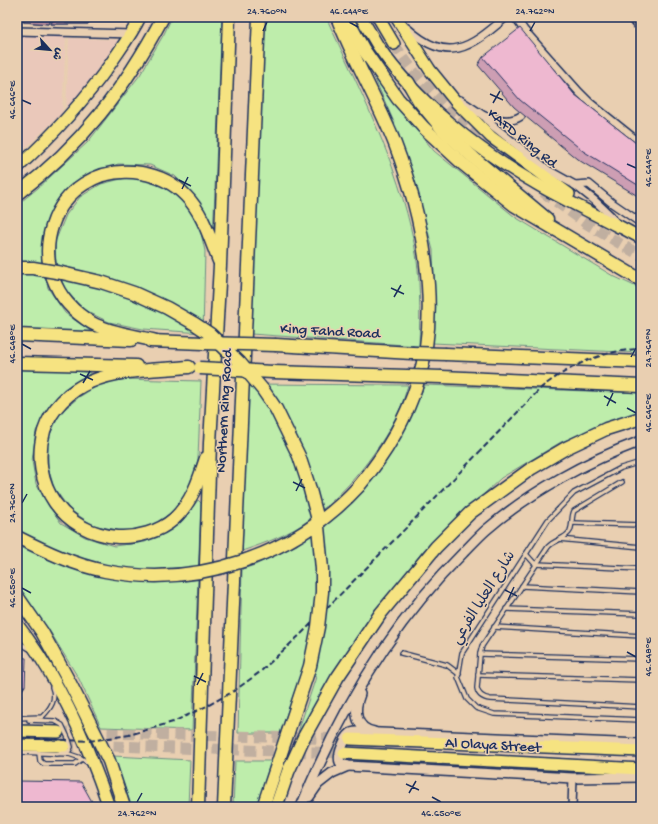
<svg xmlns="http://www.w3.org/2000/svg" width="658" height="824" viewBox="0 0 658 824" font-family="'Gochi Hand','Playpen Sans Arabic',sans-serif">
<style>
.built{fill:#eac8ba}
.green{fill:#beedab;stroke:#6c8e84}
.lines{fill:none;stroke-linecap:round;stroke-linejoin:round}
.primary-tunnel{stroke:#c0afa0;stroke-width:11;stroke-dasharray:11 5.5;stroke-linecap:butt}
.lane-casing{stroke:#1b2f5e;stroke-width:6}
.street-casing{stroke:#1b2f5e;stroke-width:10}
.secondary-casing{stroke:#1b2f5e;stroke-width:12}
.primary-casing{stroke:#1b2f5e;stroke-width:14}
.highway-casing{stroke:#1b2f5e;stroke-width:15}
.lane{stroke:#e9cfb1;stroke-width:3.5}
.street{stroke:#e9cfb1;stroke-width:7}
.secondary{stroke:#e9cfb1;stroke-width:9}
.primary{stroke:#f6e381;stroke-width:11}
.highway{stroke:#f6e381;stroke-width:12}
.rail{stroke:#1b2f5e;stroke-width:2;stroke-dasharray:6 3;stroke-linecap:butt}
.highway-bridge-casing{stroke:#1b2f5e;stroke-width:15;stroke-linecap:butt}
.highway-bridge{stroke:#f6e381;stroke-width:12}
.wall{fill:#cd9eb3;stroke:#1b2f5e}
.shaded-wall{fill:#a78192;stroke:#1b2f5e}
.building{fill:#eeb8d0;stroke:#1b2f5e}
.ticks{fill:none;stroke:#1b2f5e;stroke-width:1.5}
.labels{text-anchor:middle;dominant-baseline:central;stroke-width:3;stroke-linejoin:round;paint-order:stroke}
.street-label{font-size:15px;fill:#1b2f5e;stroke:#e9cfb1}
.neatline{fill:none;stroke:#1b2f5e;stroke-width:1.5}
.ticks-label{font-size:10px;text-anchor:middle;fill:#1b2f5e}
</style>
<rect width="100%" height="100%" fill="#e9cfb1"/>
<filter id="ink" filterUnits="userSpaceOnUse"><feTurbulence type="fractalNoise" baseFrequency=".025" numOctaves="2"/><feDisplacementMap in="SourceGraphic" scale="8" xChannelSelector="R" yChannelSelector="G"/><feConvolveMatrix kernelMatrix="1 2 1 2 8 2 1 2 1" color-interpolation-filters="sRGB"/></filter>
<g filter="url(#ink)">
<!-- built -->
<g class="built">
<polygon points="17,36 66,37 62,113 17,156"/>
<polygon points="69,38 119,40 66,112"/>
</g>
<!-- green -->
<g class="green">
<polygon points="172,17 222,17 213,238 197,198 175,176 150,165 118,164 90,175 61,197 46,230 42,261 48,288 65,313 93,333 17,330 17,205 38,188 88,142 140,75 164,34"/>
<path d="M263,17H326C360,91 398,163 414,243C421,277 420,312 419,346L251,334Z"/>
<polygon points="374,77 434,151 515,217 613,276 641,289 641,353 433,343 435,310 433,250 419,198 397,129"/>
<polygon points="129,177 153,180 182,199 198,220 205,251 203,333 143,329 109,322 84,310 65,289 56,265 55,242 66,215 80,197 101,184"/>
<polygon points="17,369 69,370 91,373 64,389 50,408 36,431 32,461 36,484 46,501 61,523 85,537 114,546 145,542 174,526 192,508 198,500 201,503 192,730 101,727 79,679 51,633 17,586"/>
<polygon points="122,379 201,381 198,459 191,486 173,511 155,525 126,532 93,525 70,510 54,488 48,467 48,439 60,413 79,397 100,384"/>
<path d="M248,384L408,385C405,394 403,403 399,411C377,456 339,503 295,529C279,538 260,545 242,551Z"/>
<polygon points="425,385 641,393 641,411 561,442 501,478 423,551 371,618 304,727 298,732 316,677 301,673 280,733 238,733 242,569 255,565 297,545 364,489 390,455 407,423"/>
<polygon points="113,756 190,760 188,807 132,807"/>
<polygon points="235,761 271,761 257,807 233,807"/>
</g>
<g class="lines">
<!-- primary-tunnel -->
<g class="primary-tunnel">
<path d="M394,44C425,91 463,124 505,160"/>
<polyline points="543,192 587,224 641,256"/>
<polyline points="58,732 350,739"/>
<polyline points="64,746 110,746 344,753"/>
</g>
<defs>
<g id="lane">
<polyline points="641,462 621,468 574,493 548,520 462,653 458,677 467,699 476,708 494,714 641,720"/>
<path d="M622,482L574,511C571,517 573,524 570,531C566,539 554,540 548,547L482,646L480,654L477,688C478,695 483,698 490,699L641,707"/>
<polyline points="572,523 641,525"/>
<polyline points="559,539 641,547"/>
<polyline points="526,554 534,563 536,564 641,569"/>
<polyline points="522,586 641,592"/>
<polyline points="506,609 641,614"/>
<polyline points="494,627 641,636"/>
<polyline points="17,642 30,649"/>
<polyline points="401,653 447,665 459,674"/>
<polyline points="480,654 641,659"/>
<polyline points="478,675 641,680"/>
<polyline points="17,696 19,696"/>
<path d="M17,718L42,717C51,708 57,699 52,687"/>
<polyline points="29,720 55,721 62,725 69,740 71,747 69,751 56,754"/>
<polyline points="17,752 69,754 81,758 91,765"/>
<polyline points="39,753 40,761 44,764 75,764 82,759"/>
</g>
<g id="street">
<polyline points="515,17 524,30 579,92 590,103 641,144"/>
<path d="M407,28C448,65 470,48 506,17"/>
<polyline points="17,31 132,34"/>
<polyline points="460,100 484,116 493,126 548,170 575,185 594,200 611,216 617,225"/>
<path d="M484,116C498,119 509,124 521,116"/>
<polyline points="575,185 589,184 612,203 641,223"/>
<polyline points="572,807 573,778"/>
</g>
<g id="secondary">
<path d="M360,694C354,709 354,728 374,732"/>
<path d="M641,744L357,732C354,732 352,732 350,734C345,738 337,755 340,762C342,765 345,765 348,766L573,778L641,777"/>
<polyline points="309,797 318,784 332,773 348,766"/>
<path d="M301,807C339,713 390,625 463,553C471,545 478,537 486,530C530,492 587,461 641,441"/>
</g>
<g id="primary">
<path d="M361,17C367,27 372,36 378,46C415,100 478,151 535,183C562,199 591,212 619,227"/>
<polyline points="378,17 394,44"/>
<polyline points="396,17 430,70 456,102 491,137 569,194"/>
<path d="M17,168C52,136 84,101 111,63C121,48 132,34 140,17"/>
<polyline points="613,223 641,238"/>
<path d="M17,624C59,678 87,742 109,807"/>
<polyline points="17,731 58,732"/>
<polyline points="350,739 641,751"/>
<polyline points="17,745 64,746"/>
<polyline points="344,753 641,769"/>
</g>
<g id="highway">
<path d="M337,17C354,60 378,101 395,144C422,214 442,308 418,381C406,420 385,455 359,486"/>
<polyline points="346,17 364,50 398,99 424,128 463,164 514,205 641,280"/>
<polyline points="408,82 419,101 443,130 474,158 547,219"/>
<path d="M17,194C82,145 125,88 163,17"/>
<polyline points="17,335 131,340"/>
<polyline points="150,341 204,343"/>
<path d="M156,341C137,336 110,333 92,323C11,276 51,159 141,173C159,176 174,183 186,196C203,213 210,239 219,261"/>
<polyline points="276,345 412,353"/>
<polyline points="446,354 641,362"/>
<polyline points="17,363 136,366"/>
<path d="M189,367C157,370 120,369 90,382C69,391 51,409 44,431C29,484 63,533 118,537C137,538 159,532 174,519C192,502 199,480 206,458"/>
<polyline points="273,372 407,376"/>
<polyline points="442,377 641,386"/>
<polyline points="17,596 42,632 71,685 109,761 124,807"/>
<polyline points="198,807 210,443 220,265 229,17"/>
<polyline points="224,807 259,17"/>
<polyline points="263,807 288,732"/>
<polyline points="276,807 288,772 304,737 337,678 381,613 436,547 470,513 532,468 566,448 606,429 641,418"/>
</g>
</defs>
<!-- lane casing -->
<use href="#lane" class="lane-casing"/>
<!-- street casing -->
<use href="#street" class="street-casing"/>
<!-- secondary casing -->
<use href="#secondary" class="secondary-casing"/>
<!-- primary casing -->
<use href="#primary" class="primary-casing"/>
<!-- highway casing -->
<use href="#highway" class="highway-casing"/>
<!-- lane -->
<use href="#lane" class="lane"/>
<!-- street -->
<use href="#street" class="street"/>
<!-- secondary -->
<use href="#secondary" class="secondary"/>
<!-- primary -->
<use href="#primary" class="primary"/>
<!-- highway -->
<use href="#highway" class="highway"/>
<!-- rail -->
<g class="rail">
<polyline points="624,17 641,36"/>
<path d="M17,738L89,741L129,735L173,722L207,706L234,691L260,672L302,633L407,527L542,387C571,365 604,350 641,349"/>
</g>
<defs>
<g id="highway-bridge">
<polyline points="17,268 33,268 62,273 101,282 134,293 167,308 195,324 210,334 240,363 263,390 276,409 299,456 309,486 317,516 322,569 322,592 318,627 310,666 288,732"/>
<polyline points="204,343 276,345"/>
<polyline points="412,353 446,354"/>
<polyline points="200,368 273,372"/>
<polyline points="407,376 442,377"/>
<path d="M17,537C45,551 74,565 105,571C197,589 296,555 359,486"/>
</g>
</defs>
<!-- highway-bridge casing -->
<use href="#highway-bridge" class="highway-bridge-casing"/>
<!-- highway-bridge -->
<use href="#highway-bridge" class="highway-bridge"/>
</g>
<!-- wall -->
<g class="wall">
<polygon points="17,17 90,17 88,24 51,24 51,20 48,24 23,22 24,19 22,21"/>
<polygon points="483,57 574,94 641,147 641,198 577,159 514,107 478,65"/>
</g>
<!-- shaded-wall -->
<g class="shaded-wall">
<polygon points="17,17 25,17 22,21 17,21"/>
<polygon points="26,18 51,20 48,24 23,22"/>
<polygon points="53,20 90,21 88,24 51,24"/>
<polygon points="25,686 20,693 17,694 17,687"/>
</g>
<!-- building -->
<g class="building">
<polygon points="26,17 51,17 51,20 26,18"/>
<polygon points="53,17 90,17 90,21 53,20"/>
<polygon points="520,28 574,94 641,147 641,187 583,151 520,100 483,57"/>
<polygon points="17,657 26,658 25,686 17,687"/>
<polygon points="17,781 81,782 95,807 17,807"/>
</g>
</g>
<!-- ticks -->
<path class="ticks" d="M349,22L358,27M263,31L267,22M530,31L535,22M490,94L503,100M22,100L31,104M493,103L500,91M627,164L636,168M179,180L191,186M182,189L188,177M391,288L404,294M394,297L401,285M22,344L31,349M631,357L636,348M80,374L93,380M83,383L90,371M604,396L616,403M607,406L613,393M627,408L636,413M293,482L305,488M296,491L302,479M22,503L27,494M22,588L31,593M505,590L517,596M508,600L514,587M627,652L636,657M194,676L206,682M197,685L203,673M406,784L419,790M409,793L416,781M432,797L441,802M137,802L142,793"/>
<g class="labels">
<!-- street labels -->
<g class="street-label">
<text transform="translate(522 139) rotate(39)">KAFD Ring Rd</text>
<text transform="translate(330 332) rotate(3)">King Fahd Road</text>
<text transform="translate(225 411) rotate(-87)">Northern Ring Road</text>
<text transform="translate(484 598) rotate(-58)">شارع العليا الفرعي</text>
<text transform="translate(493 746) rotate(3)">Al Olaya Street</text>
</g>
</g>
<!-- margin -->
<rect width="658" height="824" fill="none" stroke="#e9cfb1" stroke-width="44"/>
<!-- north arrow -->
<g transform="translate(50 50) rotate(117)" stroke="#e9cfb1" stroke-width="3" paint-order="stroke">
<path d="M0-3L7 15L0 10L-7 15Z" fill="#1b2f5e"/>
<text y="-6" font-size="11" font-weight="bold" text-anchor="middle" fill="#1b2f5e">ش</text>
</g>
<rect x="22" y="22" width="614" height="780" class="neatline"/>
<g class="ticks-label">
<text x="267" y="14">24.760°N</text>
<text x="349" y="14">46.644°E</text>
<text x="535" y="14">24.762°N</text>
<text transform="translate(11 100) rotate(-90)" y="4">46.646°E</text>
<text transform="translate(647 168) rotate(-90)" y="4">46.644°E</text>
<text transform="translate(11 344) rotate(-90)" y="4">46.648°E</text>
<text transform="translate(647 348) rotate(-90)" y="4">24.764°N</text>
<text transform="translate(647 413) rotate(-90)" y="4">46.646°E</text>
<text transform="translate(11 503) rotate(-90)" y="4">24.760°N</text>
<text transform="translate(11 588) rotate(-90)" y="4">46.650°E</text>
<text transform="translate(647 657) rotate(-90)" y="4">46.648°E</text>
<text x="137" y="816">24.762°N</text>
<text x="441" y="816">46.650°E</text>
</g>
</svg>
